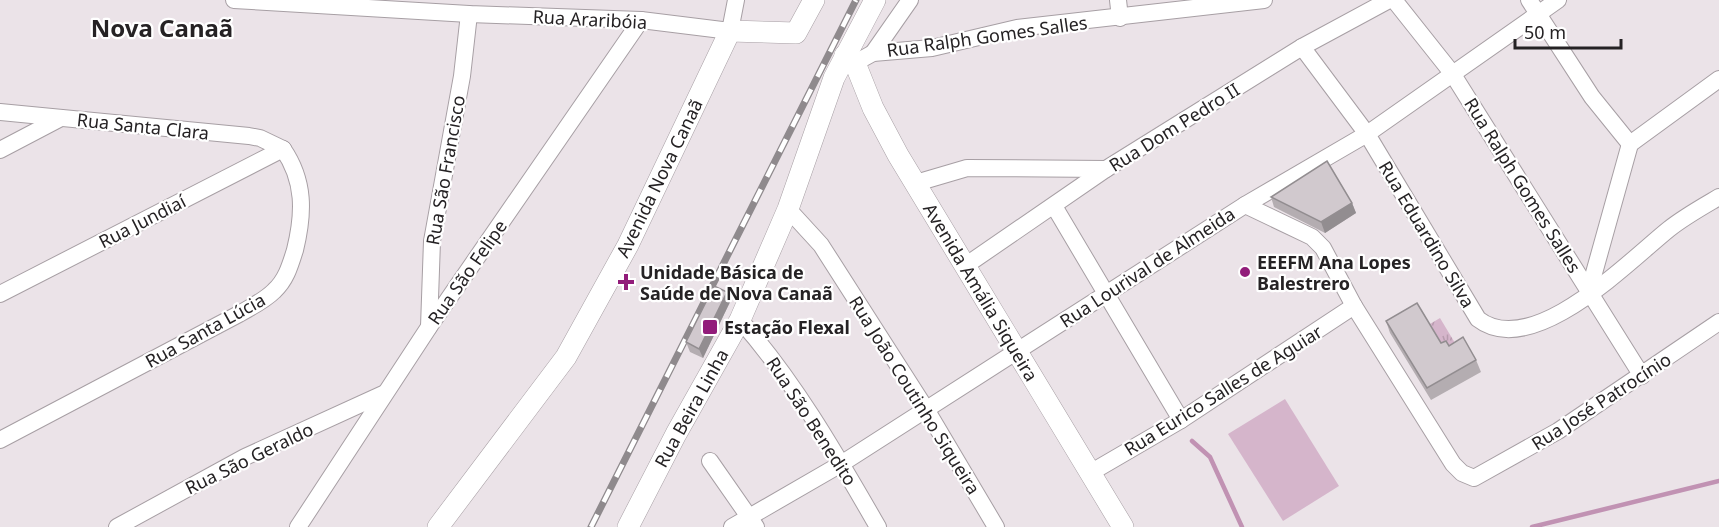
<svg xmlns="http://www.w3.org/2000/svg" width="1719" height="527" viewBox="0 0 1719 527" font-family="'Noto Sans',sans-serif">
<style>
.grass{fill:#d5b5cb}
.park{fill:url(#park-tufts)}
.lines{fill:none;stroke-linecap:round;stroke-linejoin:round}
.stream{stroke:#c192b3;stroke-width:4.5}
.minor-casing{stroke:#a79fa4;stroke-width:18}
.tertiary-casing{stroke:#a79fa4;stroke-width:22}
.minor{stroke:#fff;stroke-width:16}
.tertiary{stroke:#fff;stroke-width:21}
.rail-casing{stroke:#8f8a8d;stroke-width:7}
.rail{stroke:#fff;stroke-width:4.5;stroke-dasharray:14;stroke-linecap:butt}
.wall{fill:#b4adb1}
.shaded-wall{fill:#928d90}
.building{fill:#d1c9ce;stroke:#928d90;stroke-width:1.5}
.poi-dot{fill:#921c7a;stroke:#fff;stroke-width:2}
.labels{text-anchor:middle;dominant-baseline:central;stroke-width:4.5;stroke-linejoin:round;paint-order:stroke}
.street-label{font-size:18px;fill:#252224;stroke:#fff}
.poi-label{font-size:18px;font-weight:bold;fill:#252224;stroke:#fff;text-anchor:start}
.district-label{font-size:24px;font-weight:bold;fill:#252224;stroke:#fff}
</style>
<defs>
<pattern id="park-tufts" width="24" height="20" patternUnits="userSpaceOnUse" patternTransform="scale(1.5)"><rect width="24" height="20" fill="#d5b5cb"/><path d="M3 7l-1-3M5 7V3M7 7l1-3M15 17l-1-3M17 17v-4M19 17l1-3" fill="none" stroke="#b79bae"/></pattern>
</defs>
<rect width="100%" height="100%" fill="#ebe3e8"/>
<!-- grass -->
<polygon class="grass" points="1285,399 1339,486 1283,521 1228,434"/>
<!-- park -->
<polygon class="park" points="1440,318 1455,343 1445,349 1430,324"/>
<g class="lines">
<!-- stream -->
<g class="stream">
<polyline points="1192,441 1210,457 1242,527"/>
<polyline points="1532,527 1719,481"/>
</g>
<defs>
<g id="minor">
<polyline points="234,0 469,14 641,20 730,31 736,0"/>
<polyline points="1118,0 1120,18"/>
<polyline points="1394,0 1452,73 1642,376"/>
<polyline points="1529,0 1592,97 1630,144"/>
<path d="M1302,47L1367,134L1478,319C1532,361 1629,261 1669,229C1684,217 1702,207 1719,197"/>
<polyline points="873,53 910,0"/>
<polyline points="855,63 873,53 932,48 1017,28 1264,0"/>
<polyline points="0,112 249,136 260,138 283,149"/>
<polyline points="1630,144 1719,79"/>
<polyline points="0,150 61,118"/>
<polyline points="916,183 967,168 1106,169"/>
<polyline points="1245,205 1312,237 1323,248 1354,306 1453,464 1462,473 1474,478 1558,431 1719,322"/>
<polyline points="1054,206 1181,420"/>
<polyline points="788,209 821,245 926,409 996,527"/>
<polyline points="965,266 1106,169 1302,47 1389,0"/>
<polyline points="1589,291 1630,144"/>
<polyline points="0,294 283,149"/>
<path d="M740,320C795,382 837,456 878,527"/>
<polyline points="429,327 432,241 462,76 469,14"/>
<path d="M0,440L239,314C251,307 264,301 274,291C286,280 290,266 295,250C304,213 305,181 283,149"/>
<polyline points="710,461 756,527"/>
<polyline points="1090,473 1181,420 1354,306"/>
<polyline points="117,527 245,457 383,394"/>
<polyline points="298,527 429,327 641,20"/>
<polyline points="732,527 841,464 1245,205 1367,134 1558,0"/>
</g>
<g id="tertiary">
<polyline points="845,55 855,63 873,108 898,155 1123,527"/>
<polyline points="438,527 566,357 628,245 730,31 796,33 814,0"/>
<polyline points="628,527 676,434 740,320 788,209 834,78 875,0"/>
</g>
</defs>
<!-- minor casing -->
<use href="#minor" class="minor-casing"/>
<!-- tertiary casing -->
<use href="#tertiary" class="tertiary-casing"/>
<!-- minor -->
<use href="#minor" class="minor"/>
<!-- tertiary -->
<use href="#tertiary" class="tertiary"/>
<defs>
<polyline id="rail" points="591,527 856,0"/>
</defs>
<!-- rail casing -->
<use href="#rail" class="rail-casing"/>
<!-- rail -->
<use href="#rail" class="rail"/>
</g>
<!-- wall -->
<g class="wall">
<polygon points="1271,197 1352,203 1356,213 1325,233 1274,207"/>
<polygon points="730,302 703,358 690,352 686,342"/>
<polygon points="1386,321 1441,343 1449,346 1476,360 1481,372 1431,400 1390,333"/>
</g>
<!-- shaded-wall -->
<g class="shaded-wall">
<polygon points="1352,203 1356,213 1325,233 1321,222"/>
<polygon points="727,292 730,302 703,358 699,349"/>
</g>
<!-- building -->
<g class="building">
<polygon points="1327,161 1352,203 1321,222 1271,197"/>
<polygon points="714,286 727,292 699,349 686,342"/>
<polygon points="1417,303 1441,343 1446,341 1449,346 1463,337 1476,360 1427,388 1386,321"/>
</g>
<!-- markers -->
<g class="poi-dot">
<circle cx="1245" cy="272" r="6"/>
<path d="M623 273h6v6h6v6h-6v6h-6v-6h-6v-6h6z"/>
<rect x="702" y="319" width="16" height="16" rx="3"/>
</g>
<g class="labels">
<!-- street labels -->
<g class="street-label">
<text transform="translate(590 19) rotate(3)">Rua Araribóia</text>
<text transform="translate(987 36) rotate(-8)">Rua Ralph Gomes Salles</text>
<text transform="translate(143 126) rotate(6)">Rua Santa Clara</text>
<text transform="translate(1174 127) rotate(-32)">Rua Dom Pedro II</text>
<text transform="translate(445 170) rotate(-80)">Rua São Francisco</text>
<text transform="translate(659 178) rotate(-64)">Avenida Nova Canaã</text>
<text transform="translate(1523 185) rotate(58)">Rua Ralph Gomes Salles</text>
<text transform="translate(142 221) rotate(-27)">Rua Jundiaí</text>
<text transform="translate(1427 234) rotate(59)">Rua Eduardino Silva</text>
<text transform="translate(1147 267) rotate(-33)">Rua Lourival de Almeida</text>
<text transform="translate(467 272) rotate(-55)">Rua São Felipe</text>
<text transform="translate(981 292) rotate(59)">Avenida Amália Siqueira</text>
<text transform="translate(205 330) rotate(-29)">Rua Santa Lúcia</text>
<text transform="translate(1223 390) rotate(-32)">Rua Eurico Salles de Aguiar</text>
<text transform="translate(915 395) rotate(58)">Rua João Coutinho Siqueira</text>
<text transform="translate(1601 401) rotate(-33)">Rua José Patrocínio</text>
<text transform="translate(691 408) rotate(-61)">Rua Beira Linha</text>
<text transform="translate(812 421) rotate(57)">Rua São Benedito</text>
<text transform="translate(249 458) rotate(-26)">Rua São Geraldo</text>
</g>
<!-- poi labels -->
<g class="poi-label">
<text x="1257" y="262">EEEFM Ana Lopes<tspan x="1257" dy="21">Balestrero</tspan></text>
<text x="640" y="272">Unidade Básica de<tspan x="640" dy="21">Saúde de Nova Canaã</tspan></text>
<text x="724" y="327">Estação Flexal</text>
</g>
<!-- district labels -->
<g class="district-label">
<text x="162" y="27">Nova Canaã</text>
</g>
</g>
<!-- scale -->
<path d="M1515 39v9h106v-9" fill="none" stroke="#252224" stroke-width="3"/>
<text x="1524" y="39" font-size="18" fill="#252224" stroke="#ffffff" stroke-width="4.5" paint-order="stroke">50 m</text>
</svg>
